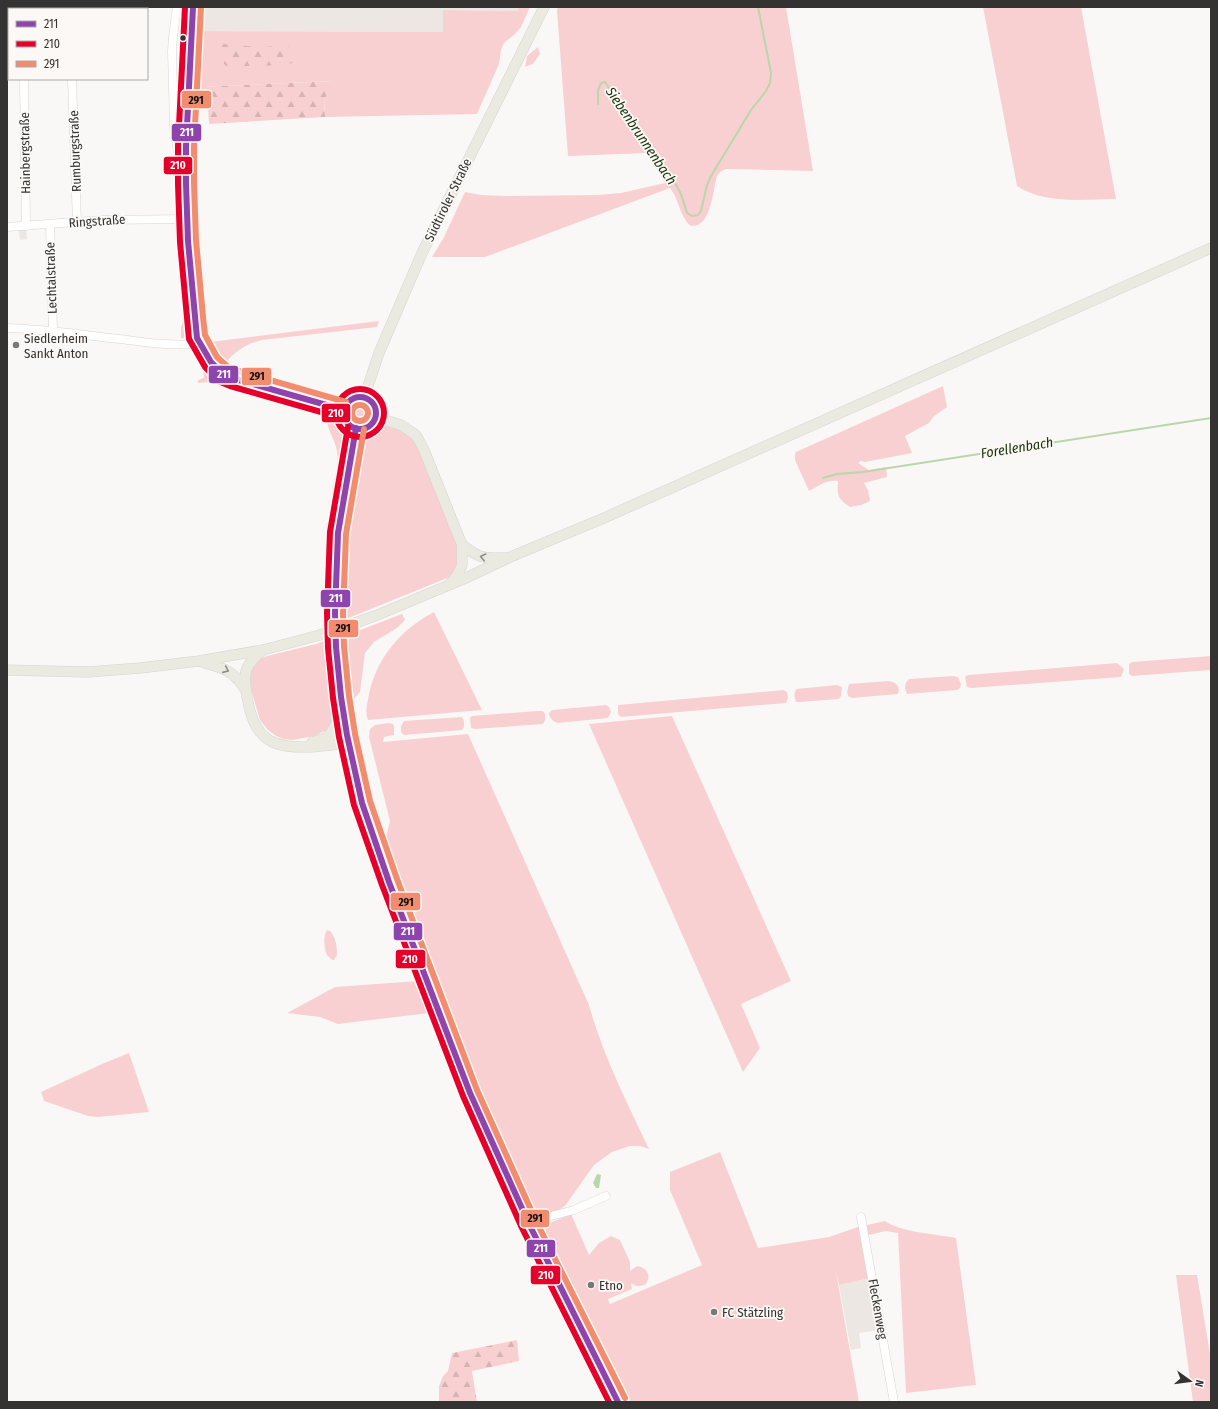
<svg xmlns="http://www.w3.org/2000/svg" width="1218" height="1409" viewBox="0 0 1218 1409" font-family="'Fira Sans Condensed',sans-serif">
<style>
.built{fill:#ece7e2}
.green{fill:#f9d0d2}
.forest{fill:url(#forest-firs)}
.water{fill:url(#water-ripples)}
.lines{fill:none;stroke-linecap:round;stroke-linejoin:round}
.stream{stroke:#b9d6ac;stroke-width:2}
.minor-casing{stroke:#d6d5d3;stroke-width:9}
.major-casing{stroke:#d5d4d3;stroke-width:11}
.minor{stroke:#fefefe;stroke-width:8}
.major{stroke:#eaeae1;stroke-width:10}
.major-bridge-casing{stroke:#d5d4d3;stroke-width:11;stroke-linecap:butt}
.major-bridge{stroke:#eaeae1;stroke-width:10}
.bus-1-casing{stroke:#fbf8f5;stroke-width:9}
.bus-2-casing{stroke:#fbf8f5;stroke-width:9}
.bus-3-casing{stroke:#fbf8f5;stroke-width:9}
.bus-1{stroke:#8e44ad;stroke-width:6}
.bus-2{stroke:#e4002b;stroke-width:6}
.bus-3{stroke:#f18d6e;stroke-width:6}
.oneway{stroke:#8f8e8a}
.bus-dot{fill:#343332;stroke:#fbf8f5;stroke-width:1.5}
.poi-dot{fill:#797877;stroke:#fbf8f5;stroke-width:1.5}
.labels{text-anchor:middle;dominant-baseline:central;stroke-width:3.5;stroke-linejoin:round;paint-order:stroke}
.street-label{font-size:13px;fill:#343332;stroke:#fbf8f5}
.poi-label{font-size:13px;fill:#343332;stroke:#fbf8f5;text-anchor:start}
.water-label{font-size:14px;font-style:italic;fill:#17330a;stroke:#fbf8f5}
.line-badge{stroke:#fbf8f5;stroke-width:1.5}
.badge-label{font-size:11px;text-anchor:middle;font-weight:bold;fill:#fff}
.pale-badge-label{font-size:11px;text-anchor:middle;font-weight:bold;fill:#111}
</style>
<defs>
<pattern id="forest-firs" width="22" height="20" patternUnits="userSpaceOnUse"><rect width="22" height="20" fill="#f9d0d2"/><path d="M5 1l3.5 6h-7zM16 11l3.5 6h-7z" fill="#d6b3b5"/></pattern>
<pattern id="water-ripples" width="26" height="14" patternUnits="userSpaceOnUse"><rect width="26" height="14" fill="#b9d6ac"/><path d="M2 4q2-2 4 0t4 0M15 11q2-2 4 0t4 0" fill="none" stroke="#a0b894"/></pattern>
</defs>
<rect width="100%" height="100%" fill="#faf8f6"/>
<!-- built -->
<g class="built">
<polygon points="193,7 518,7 519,11 443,10 443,32 192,31"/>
<polygon points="26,229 27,239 20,240 19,230"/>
<polygon points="870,1278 880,1330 859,1333 861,1348 851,1350 839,1285"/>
</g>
<!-- green -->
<g class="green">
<polygon points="518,7 530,7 521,27 515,34 504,43 501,50 499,64 477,114 325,117 324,101 332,81 197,87 201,31 443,32 443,10 518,11"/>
<path d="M558,7H786L813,171L726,169L720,172L717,176C713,190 711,226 693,226C690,226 688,224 686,221C679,211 678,198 670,188L485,257H432L444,237L465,192L481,195L507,196L598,195L621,193L665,183L647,153L568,156L557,11Z"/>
<path d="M983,7H1081L1116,199C1085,199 1045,205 1017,186Z"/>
<polygon points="538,47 540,54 533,64 525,67 527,56"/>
<polygon points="185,317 187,337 185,338 181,338 181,327"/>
<polygon points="202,319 202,320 207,351 203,346 199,320"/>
<path d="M379,321L377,327L262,340C243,345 236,351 223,365C212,358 212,354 210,342Z"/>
<polygon points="201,358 213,373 215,380 209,382 198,383 198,380 204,378"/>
<path d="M943,386L947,407L933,417L929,423L905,436L912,453L865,462L861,461L858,463L869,470L886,467L887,477L864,483L868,490L870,501L861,505L850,507C838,499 837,496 838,481C828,479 818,486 809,491L795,460V454L796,452Z"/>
<circle cx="360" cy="413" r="12"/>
<path d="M329,410C342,410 345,424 347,434L340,484H339L338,490L333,486C335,475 339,462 337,451C335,438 324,426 327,412Z"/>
<path d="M381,425L399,429L412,438L421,452L458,544C460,558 459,565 450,577L346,619L339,605L342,553L346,510L359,445L369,430Z"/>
<path d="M434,612L482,710L368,720C365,713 367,705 368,699C375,659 400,630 434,612Z"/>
<polygon points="402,614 405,620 397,628 374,642 365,653 360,692 354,699 348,645 350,634"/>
<polygon points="329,639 333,719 327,730 314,736 293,740 283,739 276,736 268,730 260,720 250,686 249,674 252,667 259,660 267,656 316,644"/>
<polygon points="1211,656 1211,670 1132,676 1129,674 1129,664 1132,662"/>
<polygon points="1117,663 1124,669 1121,677 971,688 967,687 965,677 968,675"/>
<path d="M953,676L958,677L961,684L960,688L957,690L907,694C904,688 904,684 909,679Z"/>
<path d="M888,681C896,682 901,686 898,694L852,698L848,696L847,692L849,684Z"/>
<path d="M837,685L842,687L841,696L839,699L800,702H796C794,697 794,694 796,689Z"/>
<polygon points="784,690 787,692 788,698 786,703 621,717 618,714 618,705"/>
<path d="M606,705L609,707L611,712L608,718L558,723C552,721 550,719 549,713L552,710Z"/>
<polygon points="537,711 543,711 545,714 545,720 543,724 475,729 471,728 470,718 472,716"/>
<polygon points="672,716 791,981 741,1004 760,1048 743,1072 589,724"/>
<polygon points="462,717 464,721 464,727 462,730 404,735 401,732 401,726 404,721"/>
<path d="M389,723L393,724L394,727V735L384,737L383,742L468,734L589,1005C603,1056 627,1102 649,1149L640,1146H630L612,1152L594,1165L565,1206L557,1211L535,1220L474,1081L406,903L385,842L390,821L369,737L370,729L375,725Z"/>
<path d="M327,930L330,931C336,937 337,947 337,955L334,960H332C331,959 327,955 327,955C324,949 323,936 327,930Z"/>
<polygon points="418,981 429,1013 338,1024 320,1017 287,1013 335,987"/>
<polygon points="129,1053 149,1112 98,1117 88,1116 44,1101 41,1092 102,1064"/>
<path d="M720,1152L758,1248L829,1237L858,1227L885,1221C900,1232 936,1234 956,1238L976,1385L906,1393L898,1233L886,1231L864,1236L870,1278L839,1285L836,1272L859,1402H631L540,1227L571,1214L600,1280L589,1255L599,1243L611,1236L620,1240L630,1262V1271L637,1266C657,1269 648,1295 631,1283L632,1289L608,1299L610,1304L702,1265L670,1190V1172Z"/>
<polygon points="1176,1275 1197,1275 1211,1360 1211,1402 1193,1402"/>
</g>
<!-- forest -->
<g class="forest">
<polygon points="223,44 259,47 288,46 295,53 294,63 263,66 226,66 217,56"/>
<polygon points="333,81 324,101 325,117 209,124 208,107 196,108 197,87"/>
<polygon points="517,1340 519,1361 472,1371 477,1402 439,1402 439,1386 443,1376 448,1371 452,1353"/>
</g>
<!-- water -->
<polygon class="water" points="597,1174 601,1175 599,1188 596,1188 593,1183"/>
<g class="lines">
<!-- stream -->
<g class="stream">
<polyline points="598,104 598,90 601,83 605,82 674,181 681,194 687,213 692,216 698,215 701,211 707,185 711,176 751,110 766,91 770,83 771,73 758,7"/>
<polyline points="823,478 837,474 863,472 1211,418"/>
</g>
<defs>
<g id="minor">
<polyline points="24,7 24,9"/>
<polyline points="177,7 173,37 172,51 174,127 181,173 184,179"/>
<polyline points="193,7 186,146 186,184 188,241 195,318 197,338 211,362 223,374 232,378 344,410"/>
<polyline points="7,69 9,69"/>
<polyline points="24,79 26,226"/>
<polyline points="72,79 77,223"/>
<polyline points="50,225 53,331"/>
<polyline points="7,227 102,220 187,219"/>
<path d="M7,328C45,329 83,335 120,339C144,342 168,346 191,344L197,338"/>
<polyline points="349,743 362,803 389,882 470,1093 529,1224 618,1402"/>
<polyline points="861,1217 894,1402"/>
<polyline points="529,1224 551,1216 574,1210 606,1196"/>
</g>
<g id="major">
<circle cx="360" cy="413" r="16"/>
<polyline points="364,398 379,353 422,253 544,7"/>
<polyline points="375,417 401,425 416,435 424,450 462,545 462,565 458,574 450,584"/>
<path d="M462,545C481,559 482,558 506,558"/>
<polyline points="335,613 338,533 356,428"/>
<path d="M263,650C257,656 248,662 246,671C243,683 249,711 254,722C258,731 266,740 275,743C296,751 327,745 349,743L341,697L336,647"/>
<path d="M202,662C223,668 233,670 245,689"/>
<polyline points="7,670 88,672 140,668 199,661 263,650 320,635 375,616 466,578 508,558 604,518 1211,248"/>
<path d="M326,738C335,730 339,720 340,707"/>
<polyline points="312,742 326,738 347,735"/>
</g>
</defs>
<!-- minor casing -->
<use href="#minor" class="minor-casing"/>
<!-- major casing -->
<use href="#major" class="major-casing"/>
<!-- minor -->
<use href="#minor" class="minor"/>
<!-- major -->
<use href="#major" class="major"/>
<defs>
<polyline id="major-bridge" points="335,613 336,647"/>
</defs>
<!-- major-bridge casing -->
<use href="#major-bridge" class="major-bridge-casing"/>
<!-- major-bridge -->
<use href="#major-bridge" class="major-bridge"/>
<defs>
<g id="bus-1">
<polyline points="193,7 186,146 186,184 188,241 197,338 211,362 223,374 232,378 344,410"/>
<circle cx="360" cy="413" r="16"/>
<polyline points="356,428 338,533 335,613 336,647 341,697 347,735 362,803 389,882 470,1093 529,1224 618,1402"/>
</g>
<g id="bus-2">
<polyline points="185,7 178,146 178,184 180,242 189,339 205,367 218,381 230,386 342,418"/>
<circle cx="360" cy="413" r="24"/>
<polyline points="348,427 330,532 327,613 328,648 333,698 339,737 354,805 382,885 463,1096 522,1228 609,1402"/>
</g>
<g id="bus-3">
<polyline points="201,7 194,146 194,184 196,240 203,317 205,335 217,357 228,367 235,370 346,402"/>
<circle cx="360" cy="413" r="8"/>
<polyline points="364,429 346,534 343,613 344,646 349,696 355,734 370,801 397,879 477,1090 536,1221 625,1398"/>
</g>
</defs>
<!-- bus-1 casing -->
<use href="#bus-1" class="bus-1-casing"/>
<!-- bus-2 casing -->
<use href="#bus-2" class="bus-2-casing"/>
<!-- bus-3 casing -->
<use href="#bus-3" class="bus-3-casing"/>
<!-- bus-1 -->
<use href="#bus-1" class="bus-1"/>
<!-- bus-2 -->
<use href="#bus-2" class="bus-2"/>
<!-- bus-3 -->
<use href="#bus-3" class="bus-3"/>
</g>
<!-- one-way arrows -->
<defs><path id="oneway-chevron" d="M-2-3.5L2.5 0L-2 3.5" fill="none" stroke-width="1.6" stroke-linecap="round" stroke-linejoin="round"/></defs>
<g class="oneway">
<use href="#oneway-chevron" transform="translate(483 557) rotate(-168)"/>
<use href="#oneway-chevron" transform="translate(226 670) rotate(24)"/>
</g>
<!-- markers -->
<circle class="bus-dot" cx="183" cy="38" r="3.5"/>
<g class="poi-dot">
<circle cx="16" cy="345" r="4"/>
<circle cx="591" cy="1285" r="4"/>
<circle cx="714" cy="1312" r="4"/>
</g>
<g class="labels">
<!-- street labels -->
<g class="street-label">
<text transform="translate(75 151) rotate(-92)">Rumburgstraße</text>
<text transform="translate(25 153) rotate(-91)">Hainbergstraße</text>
<text transform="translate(448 200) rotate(-64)">Südtiroler Straße</text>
<text transform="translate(97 221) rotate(-4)">Ringstraße</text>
<text transform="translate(51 278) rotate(-92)">Lechtalstraße</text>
<text transform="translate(878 1309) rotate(80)">Fleckenweg</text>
</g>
<!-- poi labels -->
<g class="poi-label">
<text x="24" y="338">Siedlerheim<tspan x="24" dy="15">Sankt Anton</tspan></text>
<text x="599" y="1285">Etno</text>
<text x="722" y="1312">FC Stätzling</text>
</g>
<!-- water labels -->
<g class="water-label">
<text transform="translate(641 136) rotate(56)">Siebenbrunnenbach</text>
<text transform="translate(1017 448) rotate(-9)">Forellenbach</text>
</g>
</g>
<g class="line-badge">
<rect x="181" y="90" width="31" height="19" rx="4" fill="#f18d6e"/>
<rect x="171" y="123" width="31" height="19" rx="4" fill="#8e44ad"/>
<rect x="163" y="156" width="30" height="19" rx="4" fill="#e4002b"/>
<rect x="208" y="365" width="31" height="19" rx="4" fill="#8e44ad"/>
<rect x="241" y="367" width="31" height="19" rx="4" fill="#f18d6e"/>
<rect x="321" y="403" width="30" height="20" rx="4" fill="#e4002b"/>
<rect x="320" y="589" width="31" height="19" rx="4" fill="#8e44ad"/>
<rect x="328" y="619" width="31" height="19" rx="4" fill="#f18d6e"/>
<rect x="390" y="892" width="31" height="19" rx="4" fill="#f18d6e"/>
<rect x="393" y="922" width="30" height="19" rx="4" fill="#8e44ad"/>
<rect x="395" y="949" width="31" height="20" rx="4" fill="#e4002b"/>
<rect x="520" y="1209" width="30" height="19" rx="4" fill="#f18d6e"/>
<rect x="526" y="1239" width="30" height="19" rx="4" fill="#8e44ad"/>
<rect x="530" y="1265" width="31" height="20" rx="4" fill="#e4002b"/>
</g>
<g class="badge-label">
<text x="187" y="136">211</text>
<text x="178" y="169">210</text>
<text x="224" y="378">211</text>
<text x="336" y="417">210</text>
<text x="336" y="602">211</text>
<text x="408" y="935">211</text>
<text x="410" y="963">210</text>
<text x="541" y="1252">211</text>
<text x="546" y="1279">210</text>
</g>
<g class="pale-badge-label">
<text x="196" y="104">291</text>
<text x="257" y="380">291</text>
<text x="343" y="632">291</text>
<text x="406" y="906">291</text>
<text x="535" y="1222">291</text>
</g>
<!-- border -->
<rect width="1218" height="1409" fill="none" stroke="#343332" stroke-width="16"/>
<!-- legend -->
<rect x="8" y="8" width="140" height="72" fill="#fbf8f5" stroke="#aba9a7"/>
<rect x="16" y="21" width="20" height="6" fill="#8e44ad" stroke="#aba9a7"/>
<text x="44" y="28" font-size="12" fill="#343332">211</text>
<rect x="16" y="41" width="20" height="6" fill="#e4002b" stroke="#aba9a7"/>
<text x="44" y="48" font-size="12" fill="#343332">210</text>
<rect x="16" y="61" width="20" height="6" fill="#f18d6e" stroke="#aba9a7"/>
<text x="44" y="68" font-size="12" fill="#343332">291</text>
<!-- north arrow -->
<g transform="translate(1190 1381) rotate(104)" stroke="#fbf8f5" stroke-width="3" paint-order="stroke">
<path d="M0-3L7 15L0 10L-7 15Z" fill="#343332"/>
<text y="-6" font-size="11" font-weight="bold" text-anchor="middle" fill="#343332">N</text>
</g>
</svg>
